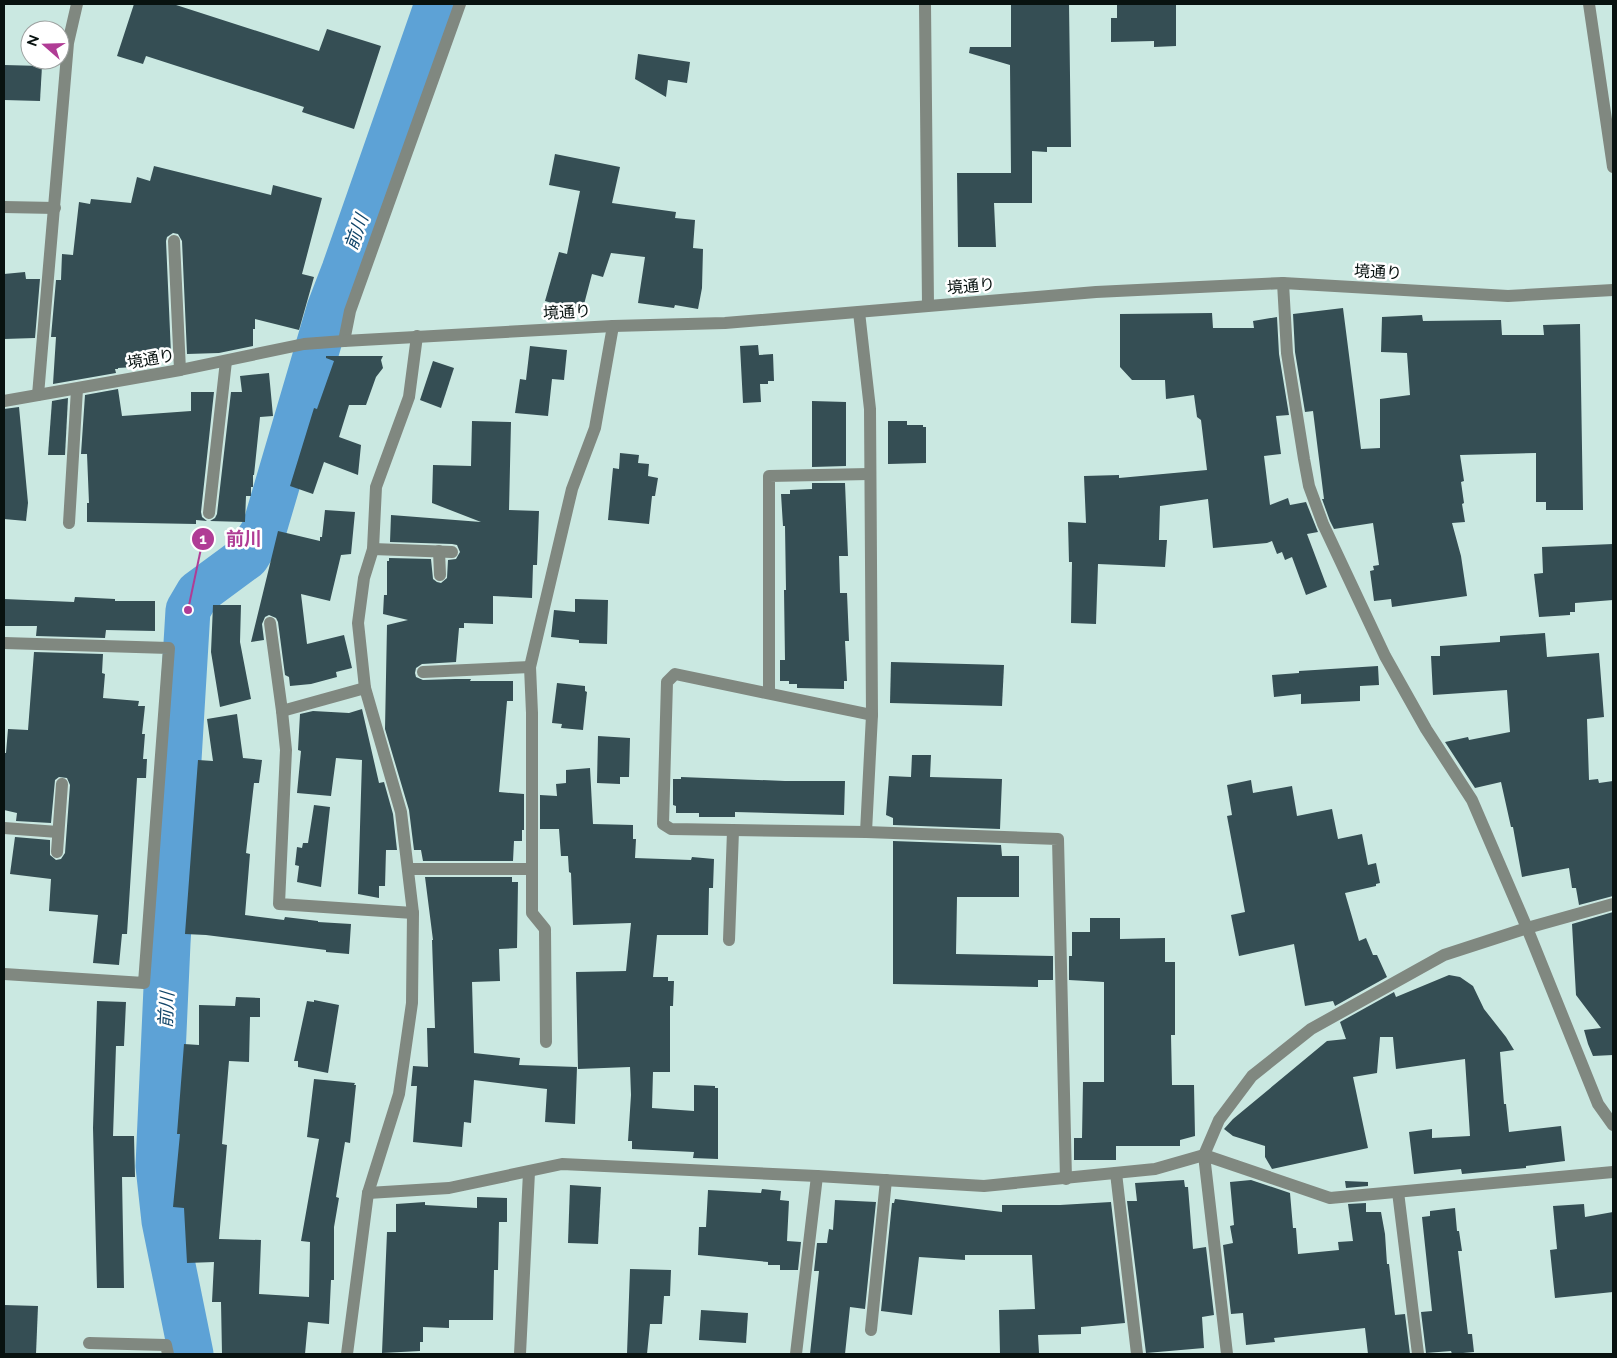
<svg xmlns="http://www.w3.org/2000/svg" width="1617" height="1358" viewBox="0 0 1617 1358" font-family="Raleway,'Noto Sans JP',sans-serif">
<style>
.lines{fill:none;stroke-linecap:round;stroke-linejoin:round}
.river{stroke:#5da2d6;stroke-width:45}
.building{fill:#354e54}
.minor{stroke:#808880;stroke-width:12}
.labels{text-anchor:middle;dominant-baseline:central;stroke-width:5;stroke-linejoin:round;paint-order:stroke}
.street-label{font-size:16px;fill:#081210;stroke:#fff}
.water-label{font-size:18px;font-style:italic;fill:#12466a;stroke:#fff}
.leader{fill:none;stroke:#b03c95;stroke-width:2}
.callout-dot{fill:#b03c95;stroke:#fff;stroke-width:2}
.mark-label{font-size:15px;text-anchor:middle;font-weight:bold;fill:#fff}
.callout-label{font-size:18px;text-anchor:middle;font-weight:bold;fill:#b03c95;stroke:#fff;stroke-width:5;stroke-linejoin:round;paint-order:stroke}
</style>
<rect width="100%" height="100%" fill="#cae8e1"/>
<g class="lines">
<!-- river -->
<polyline class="river" points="191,1354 164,1221 158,1166 168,943 188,610 198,593 247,557 264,530 329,309 344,270 437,4"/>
</g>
<!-- building -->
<g class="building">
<polygon points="134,4 173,4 319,51 327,29 381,46 354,129 302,112 304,107 146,56 143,64 117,56"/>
<polygon points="1011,4 1069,4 1071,147 1047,147 1047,152 1032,151 1032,203 994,203 996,247 958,247 957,173 1011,173 1010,65 969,53 970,47 1011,47"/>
<polygon points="1117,4 1176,4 1176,46 1154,47 1154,41 1111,42 1111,18 1117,18"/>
<polygon points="638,54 690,62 687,83 668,80 666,97 635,79"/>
<polygon points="4,65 42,66 40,101 4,100"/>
<polygon points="555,154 620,167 612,203 676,212 675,218 695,220 693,248 703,249 702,288 698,309 675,305 674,308 638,303 645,257 611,253 603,277 592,274 582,312 545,301 559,252 567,254 580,191 549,185"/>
<polygon points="154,166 271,195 273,185 322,198 302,274 314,277 299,330 255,319 255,329 253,329 253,346 219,353 187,354 182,241 178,234 173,233 167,237 166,241 171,354 163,354 163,358 150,359 151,366 118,368 118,369 115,369 116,373 53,384 56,337 51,337 56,280 61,280 62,254 73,255 79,202 90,204 91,199 131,203 137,177 150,181"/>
<polygon points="25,272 26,279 40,279 35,338 4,339 4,274"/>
<polygon points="1343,308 1361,449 1380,448 1380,399 1410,395 1407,353 1381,352 1382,317 1422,315 1423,321 1501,320 1502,335 1544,335 1543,325 1580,324 1583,510 1546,510 1546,502 1536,502 1536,453 1460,455 1464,481 1461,482 1464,503 1462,504 1465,522 1452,523 1461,556 1467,596 1392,607 1391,599 1374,601 1370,571 1374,570 1373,566 1379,565 1373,523 1334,529 1330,521 1322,499 1324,499 1313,411 1305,412 1295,352 1293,314"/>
<polygon points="1212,313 1213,328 1254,328 1253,321 1277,317 1279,354 1289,415 1276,416 1281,454 1264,456 1270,505 1288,498 1290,505 1306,502 1318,532 1307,534 1327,587 1306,595 1292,557 1285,560 1282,552 1277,554 1272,541 1267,543 1213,548 1208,499 1160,506 1159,540 1167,540 1165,567 1098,564 1096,624 1071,623 1072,562 1069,562 1068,522 1086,523 1084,476 1119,475 1119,478 1207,470 1201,420 1197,417 1194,395 1166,399 1165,380 1132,380 1120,367 1120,314"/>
<polygon points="758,345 759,355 773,354 774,381 768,381 768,384 760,384 761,402 743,403 740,346"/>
<polygon points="530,346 567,350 564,380 552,379 548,416 515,413 520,379 526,380"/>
<polygon points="326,356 383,356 381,360 383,368 376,377 366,405 349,405 339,437 361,445 358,475 324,462 313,494 290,486 314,408 317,409 334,361 326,358"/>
<polygon points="433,361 454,368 441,408 420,400"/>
<polygon points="269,373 273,416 260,417 254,475 253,475 253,487 251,487 251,496 246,496 245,522 210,521 215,518 217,514 231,392 242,392 240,376"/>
<polygon points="118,389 122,416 191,411 191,392 214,392 201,512 202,517 207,521 196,520 196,524 87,522 87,503 89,503 87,454 81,454 85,395"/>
<polygon points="68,398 65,455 48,455 52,401"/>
<polygon points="812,401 846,402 846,466 812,467"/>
<polygon points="19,407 28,503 26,521 4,519 4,409"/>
<polygon points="472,421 511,422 509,510 539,511 537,565 533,565 532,598 493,596 493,624 464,623 464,628 459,628 456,662 422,664 416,668 415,673 416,677 423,680 455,679 471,679 470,681 513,681 513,701 507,701 499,792 524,794 524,830 522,830 522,841 514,841 513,861 423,861 421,850 414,850 409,810 385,729 387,625 408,620 383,614 384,595 387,595 387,561 389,561 389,558 431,559 433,579 437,582 441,583 447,578 448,560 456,559 460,552 457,545 452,544 390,542 391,515 481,522 432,503 433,465 471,466"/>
<polygon points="888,421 907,421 907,425 923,425 923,427 926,427 926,463 888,464"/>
<polygon points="620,453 639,455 638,463 649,464 648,476 658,478 655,496 652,496 649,524 608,520 613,468 619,469"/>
<polygon points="812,483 845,483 848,556 839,556 840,593 847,593 849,641 845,641 847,681 844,681 844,689 797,688 797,684 789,684 789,681 780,681 780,660 785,660 784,590 786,590 785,526 783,526 781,494 790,494 790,490 812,489"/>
<polygon points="325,510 355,512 351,554 341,555 330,601 301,594 307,644 344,635 352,668 336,672 337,677 311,684 290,686 289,677 285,675 278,622 276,618 269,615 265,617 262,624 264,640 251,642 278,531 320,541 320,537 322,537"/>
<polygon points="1613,544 1613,600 1575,603 1575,612 1570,612 1570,615 1539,617 1534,574 1543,573 1542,547"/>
<polygon points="75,597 115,599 115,601 155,601 155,631 106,630 105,638 36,636 37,626 4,626 4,599 74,602"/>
<polygon points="575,599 608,600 607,644 579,643 579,640 551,637 554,610 575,612"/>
<polygon points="213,605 241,605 240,642 251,699 220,707 211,652"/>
<polygon points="1545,633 1547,657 1599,653 1604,717 1587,719 1589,780 1598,779 1599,783 1613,781 1613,896 1579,905 1576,888 1572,888 1569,868 1522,877 1513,827 1511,827 1501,782 1475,788 1445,742 1468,737 1469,740 1510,732 1507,690 1433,695 1431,656 1440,656 1440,646 1500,642 1500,636"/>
<polygon points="34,652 103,654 102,673 105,674 103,698 139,701 138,706 145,706 142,734 145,734 143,759 147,759 146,778 137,778 127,934 122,934 119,965 93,963 98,915 49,911 51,879 10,874 15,837 50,840 50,855 56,860 61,859 65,853 70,785 67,778 59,777 55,780 51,823 16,821 17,813 4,810 4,753 6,753 8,729 28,730"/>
<polygon points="891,662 1004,665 1002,706 890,703"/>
<polygon points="1378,666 1379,685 1360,686 1360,701 1301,704 1301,694 1274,697 1272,675 1299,673 1299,671"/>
<polygon points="557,683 585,686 585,691 587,692 583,730 561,728 562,724 552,723"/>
<polygon points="362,709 379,783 384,782 393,814 397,850 386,850 385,886 379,886 379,898 358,894 362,760 336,758 331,796 297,793 301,751 298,750 300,714 313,711 349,713"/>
<polygon points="237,714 243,758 262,760 259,783 254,783 246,853 250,854 245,915 284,920 285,917 318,921 318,922 351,924 349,954 326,952 326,950 206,935 185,934 198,760 213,761 207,719"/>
<polygon points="598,736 630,738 629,777 620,777 620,784 597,783"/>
<polygon points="912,755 931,755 930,777 1002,779 1000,829 893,825 893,818 886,815 889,776 911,777"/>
<polygon points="590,768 593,824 633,825 633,839 636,839 635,858 691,860 692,857 714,859 713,888 709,888 708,935 657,935 653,977 668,977 668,981 674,981 673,1006 670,1006 670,1072 653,1072 652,1108 694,1111 694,1085 715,1086 715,1088 718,1088 718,1159 693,1158 694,1152 632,1149 632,1141 628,1141 631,1095 630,1067 578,1069 576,972 626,971 631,923 573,925 571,873 569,872 568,856 561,856 559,829 540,829 540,795 557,796 556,784 566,783 566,770"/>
<polygon points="681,777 785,781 845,781 844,815 735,812 735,817 699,817 699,813 676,813 676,806 673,805 673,779 681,779"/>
<polygon points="1251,780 1253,793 1292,786 1297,816 1332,809 1338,839 1362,834 1368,865 1376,863 1380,883 1376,884 1376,886 1345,893 1359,941 1366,938 1373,955 1377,955 1387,977 1335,1006 1333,1001 1305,1006 1294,944 1239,956 1231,915 1245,912 1227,816 1232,815 1227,785"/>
<polygon points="314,805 330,807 321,887 297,882 299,866 295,865 297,847 302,848 303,843 308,843"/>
<polygon points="893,841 1001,845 1002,856 1019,856 1019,897 957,897 956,954 1053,956 1053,980 1038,980 1038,987 893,984"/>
<polygon points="425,877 512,877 512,882 518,882 517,948 499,949 500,981 472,982 474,1053 520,1058 519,1065 577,1067 575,1124 545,1122 547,1089 474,1080 471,1123 464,1122 462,1147 413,1142 417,1086 411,1086 413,1066 428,1067 427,1028 435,1028 432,940 433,940"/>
<polygon points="1613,912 1613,1055 1593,1056 1588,1044 1584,1030 1601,1028 1576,995 1572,924"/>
<polygon points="1090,918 1120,918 1120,939 1165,938 1165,962 1175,962 1175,1035 1171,1035 1172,1085 1194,1085 1195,1136 1180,1140 1180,1146 1116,1146 1116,1160 1074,1160 1074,1138 1082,1138 1083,1082 1104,1082 1104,982 1069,980 1069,956 1072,956 1072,932 1090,932"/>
<polygon points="1449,975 1460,977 1473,986 1484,1009 1506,1037 1514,1050 1500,1052 1504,1104 1506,1104 1509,1132 1561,1126 1565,1161 1526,1166 1526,1168 1462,1174 1461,1169 1414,1174 1409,1132 1432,1129 1432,1138 1470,1136 1465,1059 1396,1069 1393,1037 1380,1037 1377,1073 1353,1077 1368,1148 1272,1169 1265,1157 1265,1146 1233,1136 1224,1129 1233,1119 1327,1041 1346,1039 1340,1022 1394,992 1396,997"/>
<polygon points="236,997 260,998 260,1017 250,1017 249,1062 229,1061 222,1144 227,1145 219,1239 261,1240 259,1294 309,1297 310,1242 301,1241 319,1139 307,1137 314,1079 355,1083 354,1085 356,1085 350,1143 345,1142 336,1197 339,1198 334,1227 334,1280 331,1280 329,1324 308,1322 305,1354 222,1354 221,1302 212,1302 214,1262 187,1263 184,1208 173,1207 180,1134 177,1134 184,1044 199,1045 199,1005 235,1006"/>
<polygon points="314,1000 339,1005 328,1073 298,1067 298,1061 294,1061 307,1001 314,1002"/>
<polygon points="97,1001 126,1002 124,1046 116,1046 113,1136 134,1136 135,1177 122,1177 124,1288 97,1288 93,1128"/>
<polygon points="1184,1180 1185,1187 1188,1187 1193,1249 1206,1247 1214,1315 1202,1317 1204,1348 1146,1353 1127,1201 1137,1201 1135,1183"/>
<polygon points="1251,1180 1290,1193 1293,1228 1296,1228 1298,1254 1339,1250 1338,1242 1353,1241 1348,1204 1366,1203 1366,1212 1381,1212 1385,1234 1387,1264 1389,1264 1395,1315 1405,1314 1410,1354 1368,1354 1365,1328 1274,1338 1275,1342 1246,1345 1243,1313 1231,1314 1223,1245 1233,1243 1230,1226 1234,1225 1230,1182"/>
<polygon points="1345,1181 1368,1182 1368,1186 1346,1188"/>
<polygon points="570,1185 601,1187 598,1244 568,1243"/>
<polygon points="762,1189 781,1191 780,1200 789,1201 787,1241 801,1242 798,1270 780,1270 780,1265 768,1265 768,1262 698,1255 699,1227 706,1227 708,1190 761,1193"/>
<polygon points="477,1197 507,1198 507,1222 499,1222 498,1270 494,1270 493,1320 449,1320 449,1328 423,1327 423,1342 420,1342 420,1351 382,1353 387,1232 396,1232 396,1204 425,1202 425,1205 477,1208"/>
<polygon points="895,1199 1002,1212 1002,1205 1060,1205 1111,1202 1125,1323 1081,1327 1081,1334 1038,1335 1039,1353 1000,1354 999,1310 1035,1309 1032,1255 965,1255 965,1260 919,1257 912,1315 881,1311 892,1203 894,1203"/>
<polygon points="835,1200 876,1202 865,1309 850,1307 845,1354 810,1354 819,1271 814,1271 817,1243 827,1243 829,1229 833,1230"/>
<polygon points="1584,1204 1585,1217 1613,1212 1613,1292 1555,1298 1550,1250 1557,1249 1553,1206"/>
<polygon points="1455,1208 1457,1231 1459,1231 1462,1251 1458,1251 1468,1334 1472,1334 1474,1352 1452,1354 1451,1351 1426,1353 1421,1312 1432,1311 1422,1217 1430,1216 1430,1211"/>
<polygon points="630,1269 671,1270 670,1296 664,1296 662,1324 650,1324 647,1354 627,1354"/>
<polygon points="4,1305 38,1306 36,1354 4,1354"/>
<polygon points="701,1310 748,1313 746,1343 699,1340"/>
</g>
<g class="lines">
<!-- minor -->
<g class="minor">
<polyline points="925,4 928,305"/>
<polyline points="1589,4 1613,167"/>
<polyline points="4,207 55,208"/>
<polyline points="174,241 180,370"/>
<polyline points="1283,283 1287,353 1304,459 1309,486 1323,524 1385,656 1426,729 1472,800 1527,928 1598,1104 1613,1125"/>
<polyline points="859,312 870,409 872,715 866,832"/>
<polyline points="344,341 350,311 460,4"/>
<polyline points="38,395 68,43 77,4"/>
<polyline points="4,401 180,370 304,344 344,341 613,326 725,323 1096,292 1283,283 1508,296 1613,290"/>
<polyline points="209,513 226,361"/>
<polyline points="69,523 77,389"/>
<polyline points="373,549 452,552"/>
<polyline points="439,551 440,575"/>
<polyline points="270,623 282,711"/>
<polyline points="4,643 169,648 144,983 4,974"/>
<polyline points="423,672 530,667"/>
<polyline points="365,688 282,711 286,750 279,904 413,913"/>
<polyline points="769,693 769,476 869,474"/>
<polyline points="872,715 675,674 667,682 663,824 671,829 866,832 1058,839 1066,1179"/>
<polyline points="4,828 58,832"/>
<polyline points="57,852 62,784"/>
<polyline points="408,869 532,869"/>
<polyline points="729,940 733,831"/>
<polyline points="546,1042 545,929 532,913 532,713 530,667 572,489 595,428 613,326"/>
<polyline points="1116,1173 1137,1354"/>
<polyline points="1398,1192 1418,1354"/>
<polyline points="368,1193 449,1188 562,1164 817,1176 984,1186 1155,1169 1204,1155 1330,1198 1613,1172"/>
<polyline points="871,1330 886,1180"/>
<polyline points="89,1343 166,1345 168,1354"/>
<polyline points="347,1354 368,1193 399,1094 412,1003 413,913 401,812 365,688 358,623 364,578 373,549 376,487 409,397 417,336"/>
<polyline points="520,1354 529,1172"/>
<polyline points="796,1354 817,1176"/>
<polyline points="1227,1354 1204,1155 1219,1120 1252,1076 1311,1029 1444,955 1527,928 1613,904"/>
</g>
</g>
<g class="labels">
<!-- street labels -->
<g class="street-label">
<text transform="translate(1378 272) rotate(3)">境通り</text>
<text transform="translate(971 286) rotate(-5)">境通り</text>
<text transform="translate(567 312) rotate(-3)">境通り</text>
<text transform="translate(151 359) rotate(-10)">境通り</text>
</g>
<!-- water labels -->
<g class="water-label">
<text transform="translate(356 232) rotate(-70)">前川</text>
<text transform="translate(166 1010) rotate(-87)">前川</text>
</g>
</g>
<!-- callouts -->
<path class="leader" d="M188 610L203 539"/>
<g class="callout-dot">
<circle cx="188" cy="610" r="5"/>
<circle cx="203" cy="539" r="12"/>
</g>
<g class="mark-label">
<text x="203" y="544">1</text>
</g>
<g class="callout-label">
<text x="244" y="545">前川</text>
</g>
<!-- border -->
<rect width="1617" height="1358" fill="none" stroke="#081210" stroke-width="10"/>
<!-- north arrow -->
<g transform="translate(45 45) rotate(290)"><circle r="24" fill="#ffffff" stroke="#9ca09f"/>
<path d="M0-4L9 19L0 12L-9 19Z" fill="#b03c95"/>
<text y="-8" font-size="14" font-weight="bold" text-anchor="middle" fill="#081210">N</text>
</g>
</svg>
